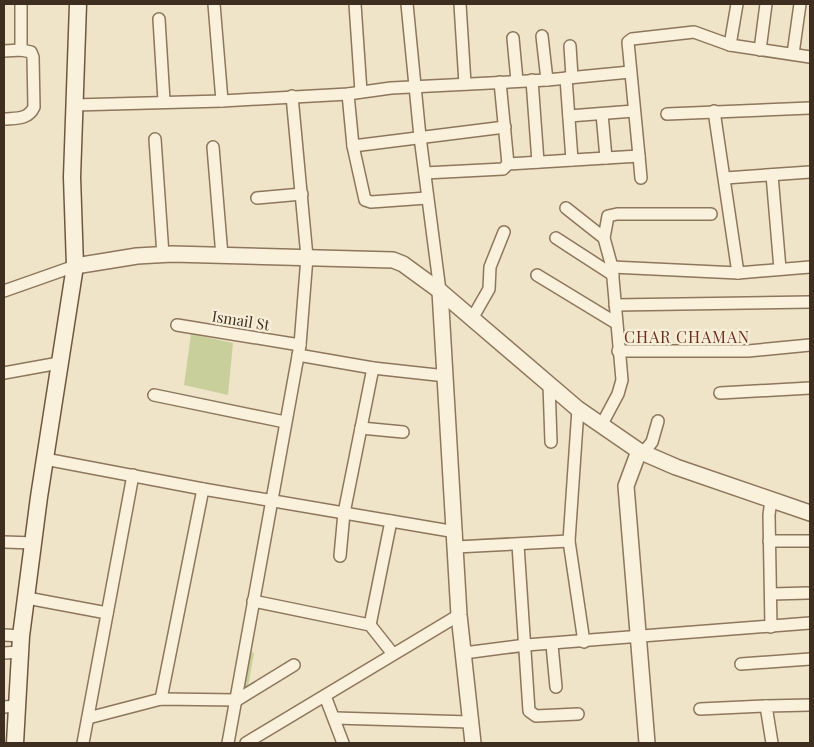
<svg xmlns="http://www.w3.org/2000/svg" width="814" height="747" viewBox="0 0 814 747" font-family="'Playfair Display',serif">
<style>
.green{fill:#c9cf9b}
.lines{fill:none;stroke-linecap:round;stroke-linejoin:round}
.minor-casing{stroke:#8d765c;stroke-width:14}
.tertiary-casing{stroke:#8d765c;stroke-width:18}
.secondary-casing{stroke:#6f573f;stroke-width:19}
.minor{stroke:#faf1dc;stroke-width:11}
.tertiary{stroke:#faf1dc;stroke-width:15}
.secondary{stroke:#faf1dc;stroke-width:16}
.labels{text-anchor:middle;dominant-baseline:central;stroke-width:4.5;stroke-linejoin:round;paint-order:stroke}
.street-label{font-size:15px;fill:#3d2e20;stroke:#f7eed8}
.neighbourhood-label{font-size:16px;letter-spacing:1px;fill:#6b2e1e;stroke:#f7eed8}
</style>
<rect width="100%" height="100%" fill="#f0e4c8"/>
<!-- green -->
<g class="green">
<polygon points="191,334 233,343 228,395 184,385"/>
<polygon points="247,651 254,653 248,687 239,693"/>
</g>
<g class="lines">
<defs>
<g id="minor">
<polyline points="21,4 21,50"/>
<polyline points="214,4 222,101"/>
<polyline points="355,4 361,92"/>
<polyline points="407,4 420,137 440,291"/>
<polyline points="460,4 465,84"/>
<polyline points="159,19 164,101"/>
<polyline points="542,36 547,80"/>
<polyline points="513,38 517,81"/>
<polyline points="730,45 737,4"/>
<polyline points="570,46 572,77"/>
<polyline points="760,50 766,4"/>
<path d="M4,51L21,50L31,52L33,57L34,107C28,120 16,118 4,119"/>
<polyline points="793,54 800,4"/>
<polyline points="566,78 572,160"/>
<polyline points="532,80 538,162"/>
<polyline points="500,82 508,164"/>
<polyline points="348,94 353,146 365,200 371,202 427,198"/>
<polyline points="74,105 222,101 348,94 391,88 547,80 630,72"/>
<polyline points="714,111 738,273"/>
<polyline points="602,114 606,158 639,156 628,42 632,39 694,32 730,45 810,57"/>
<polyline points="667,114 810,108"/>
<polyline points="569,116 634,111"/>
<polyline points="155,139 163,255"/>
<polyline points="353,146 505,127"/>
<polyline points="213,147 222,256"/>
<polyline points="639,156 641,178"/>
<polyline points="425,173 503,169 508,164 606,158"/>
<polyline points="772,175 780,269"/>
<polyline points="725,178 810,172"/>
<polyline points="257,198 302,194"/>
<polyline points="566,208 604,238"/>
<polyline points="556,238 613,275"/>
<polyline points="612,267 738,273 810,267"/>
<polyline points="537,275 616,323"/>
<polyline points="4,291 75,266"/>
<polyline points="615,305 810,302"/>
<polyline points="473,317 489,289 490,267 504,232"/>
<polyline points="177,325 300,345"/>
<polyline points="618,351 748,351 810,345"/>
<polyline points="298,355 373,368 446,376"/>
<polyline points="4,373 59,363"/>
<polyline points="549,384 551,442"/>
<polyline points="720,393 810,388"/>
<polyline points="154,395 285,422"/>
<polyline points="578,409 569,541 584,642"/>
<polyline points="602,424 618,394 622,380 612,267 604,238 608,216 617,214 711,214"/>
<polyline points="361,428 403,432"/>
<polyline points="643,453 652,442 658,421"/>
<polyline points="45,459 203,489 456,532"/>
<polyline points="769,541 810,541"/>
<polyline points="4,542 34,543"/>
<polyline points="518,545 529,711 536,716 578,714"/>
<polyline points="456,547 569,541"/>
<polyline points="340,556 344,513 373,368"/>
<polyline points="771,594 808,593"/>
<polyline points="27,598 107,613"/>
<polyline points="253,601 370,625 393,654"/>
<polyline points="370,625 391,521"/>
<polyline points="771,627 769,515 771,500"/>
<polyline points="4,635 21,636"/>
<polyline points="552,645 556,687"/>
<polyline points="4,653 20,652"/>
<polyline points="464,653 526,645 810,623"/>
<polyline points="741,664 810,659"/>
<polyline points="325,696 343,743"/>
<polyline points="161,699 203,489"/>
<polyline points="4,707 17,706"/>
<polyline points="700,709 766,706"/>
<polyline points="88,718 161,699 237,700 294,665"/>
<polyline points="335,718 470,722"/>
<polyline points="83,743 133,475"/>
<polyline points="228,743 300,345 307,257 292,96"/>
<polyline points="246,743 459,615"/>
<polyline points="772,743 766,706 810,705"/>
</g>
<g id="tertiary">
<polyline points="75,266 137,256 172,254 393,260 403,264 440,291 578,409 639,451 676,467 810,513"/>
<polyline points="440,291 459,615 473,743"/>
<polyline points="639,451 626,486 647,743"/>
</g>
<polyline id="secondary" points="15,743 21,636 39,497 75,266 72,177 78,4"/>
</defs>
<!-- minor casing -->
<use href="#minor" class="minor-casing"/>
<!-- tertiary casing -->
<use href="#tertiary" class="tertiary-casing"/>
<!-- secondary casing -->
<use href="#secondary" class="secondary-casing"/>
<!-- minor -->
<use href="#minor" class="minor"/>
<!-- tertiary -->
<use href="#tertiary" class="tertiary"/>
<!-- secondary -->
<use href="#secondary" class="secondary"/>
</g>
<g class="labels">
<!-- street labels -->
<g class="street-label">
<text transform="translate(241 320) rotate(9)">Ismail St</text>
</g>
<!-- neighbourhood labels -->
<g class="neighbourhood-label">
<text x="687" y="336">CHAR CHAMAN</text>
</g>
</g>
<!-- border -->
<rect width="814" height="747" fill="none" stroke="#3d2e20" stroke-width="10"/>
</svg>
